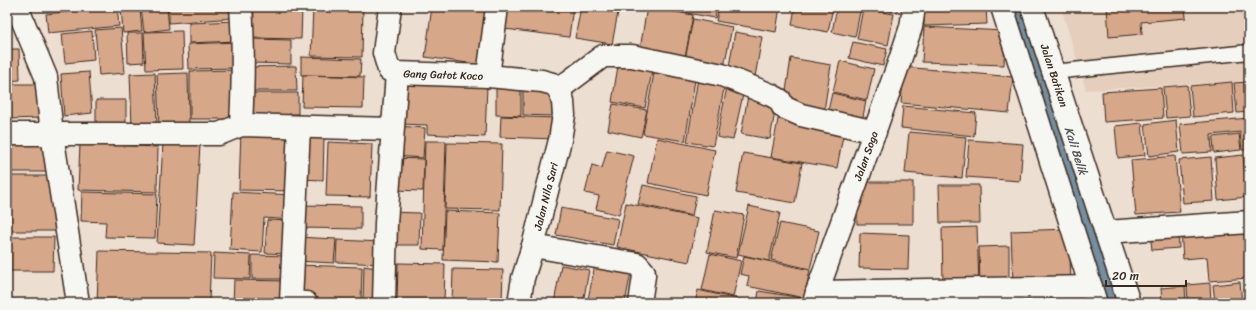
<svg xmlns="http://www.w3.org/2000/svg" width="1256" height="310" viewBox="0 0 1256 310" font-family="Sriracha,sans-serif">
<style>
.built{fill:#e6cebc}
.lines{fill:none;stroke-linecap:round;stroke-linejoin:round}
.stream{stroke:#738fa1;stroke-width:8}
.building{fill:#d7a789;stroke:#3b2a1e}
.lane-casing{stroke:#3b2a1e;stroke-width:17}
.street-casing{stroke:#3b2a1e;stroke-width:25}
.secondary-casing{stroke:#3b2a1e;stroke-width:25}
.lane{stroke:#f6f6f2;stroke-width:14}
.street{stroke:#f6f6f2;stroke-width:22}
.secondary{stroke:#f6f6f2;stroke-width:22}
.labels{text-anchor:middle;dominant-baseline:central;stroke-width:4;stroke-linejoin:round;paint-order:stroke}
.street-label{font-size:11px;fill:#3b2a1e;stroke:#f6f6f2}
.water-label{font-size:12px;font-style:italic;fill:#525454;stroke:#f6f6f2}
</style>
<rect width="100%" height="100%" fill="#edded2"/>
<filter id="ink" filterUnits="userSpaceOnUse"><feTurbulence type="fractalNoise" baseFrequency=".025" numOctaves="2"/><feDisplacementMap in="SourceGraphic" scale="8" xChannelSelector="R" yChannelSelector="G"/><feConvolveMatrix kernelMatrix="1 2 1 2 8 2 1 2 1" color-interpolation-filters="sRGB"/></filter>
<g filter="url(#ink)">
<!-- built -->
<polygon class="built" points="1061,7 1249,7 1249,81 1086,90"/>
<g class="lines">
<!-- stream -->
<polyline class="stream" points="1017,7 1112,303"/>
</g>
<!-- building -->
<g class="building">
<polygon points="7,7 13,25 7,26"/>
<polygon points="50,7 81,7 81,8 50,11"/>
<polygon points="109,7 117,7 119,26 48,33 46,14"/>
<polygon points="121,7 140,7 142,31 123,33"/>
<polygon points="141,7 167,7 169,29 144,32"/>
<polygon points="169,7 232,7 233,18 169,23"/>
<polygon points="313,7 363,7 362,57 311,56"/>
<polygon points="432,7 491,7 482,65 425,57"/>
<polygon points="500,7 573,7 569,37 497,28"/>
<polygon points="581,7 619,7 612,44 575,38"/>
<polygon points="647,7 693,15 684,63 639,55"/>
<polygon points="677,7 717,7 715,18 676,11"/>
<polygon points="719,7 780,7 776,32 716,21"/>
<polygon points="795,7 833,7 828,32 792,25"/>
<polygon points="837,7 861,7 855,37 832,32"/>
<polygon points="872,7 897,7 897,12"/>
<polygon points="924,7 986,7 987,24 924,26"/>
<polygon points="1107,7 1185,7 1186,18 1141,22 1142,34 1109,37"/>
<polygon points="254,8 302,10 301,39 253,38"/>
<polygon points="863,9 894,14 888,45 857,39"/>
<polygon points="693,19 732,27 723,72 684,65"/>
<polygon points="236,21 237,41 189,43 189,23"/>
<polygon points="924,27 1005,31 1004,65 922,62"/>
<polygon points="121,28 125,73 99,75 95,30"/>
<polygon points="92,31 94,60 65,63 62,34"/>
<polygon points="182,31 183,69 146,70 144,32"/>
<polygon points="735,32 762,37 755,77 728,72"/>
<polygon points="127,33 143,33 144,62 128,63"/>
<polygon points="250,39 291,40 291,64 249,63"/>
<polygon points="238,42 239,68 189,69 188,44"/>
<polygon points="853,42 887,49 883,66 849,58"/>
<polygon points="7,49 19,49 20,80 7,81"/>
<polygon points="301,57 361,59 360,76 301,75"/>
<polygon points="791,58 831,65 824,111 784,104"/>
<polygon points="619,60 653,66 645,108 612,102"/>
<polygon points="840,61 874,69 867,100 833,92"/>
<polygon points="296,66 297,91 247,91 247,67"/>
<polygon points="655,67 696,74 685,141 643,134"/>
<polygon points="904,67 1013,77 1009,113 901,103"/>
<polygon points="238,70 232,119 190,119 190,71"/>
<polygon points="89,72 92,113 64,116 61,74"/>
<polygon points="155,73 157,126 132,127 130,74"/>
<polygon points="188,73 189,125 159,126 157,74"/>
<polygon points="699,73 726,78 713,146 687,142"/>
<polygon points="303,75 364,77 363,108 302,107"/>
<polygon points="402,82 487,85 485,137 427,134 427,125 400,124"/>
<polygon points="1232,82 1234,113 1193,117 1190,86"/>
<polygon points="1248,82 1249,112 1237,113 1234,83"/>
<polygon points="7,84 41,84 42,118 7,119"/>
<polygon points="1187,85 1190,116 1166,118 1163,87"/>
<polygon points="496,86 521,86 521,116 496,115"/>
<polygon points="523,87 553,88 553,116 523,115"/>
<polygon points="727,87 744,90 733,140 717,137"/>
<polygon points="1161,88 1163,118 1104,122 1102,92"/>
<polygon points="252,93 298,93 298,114 289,114 289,122 253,123"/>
<polygon points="832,93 866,101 862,122 827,115"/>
<polygon points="748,96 777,101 770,139 741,134"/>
<polygon points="96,100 126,100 126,131 96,130"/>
<polygon points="613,104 647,110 641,137 608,130"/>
<polygon points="903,106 976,113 974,136 901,128"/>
<polygon points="501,116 555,118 555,139 500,137"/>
<polygon points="1249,118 1249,150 1242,150 1240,132 1211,135 1212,152 1183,154 1180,124"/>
<polygon points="778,119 844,130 837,168 771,157"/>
<polygon points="1176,120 1179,152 1149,156 1145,124"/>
<polygon points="1142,123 1145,155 1118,158 1115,126"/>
<polygon points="397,126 425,128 423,158 395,156"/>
<polygon points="241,130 295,131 293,191 239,190"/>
<polygon points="909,132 966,137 962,178 905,173"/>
<polygon points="1239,134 1241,150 1214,153 1213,137"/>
<polygon points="300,137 324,138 323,180 299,179"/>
<polygon points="657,138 715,150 706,195 648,183"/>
<polygon points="969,140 1023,144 1020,181 966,177"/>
<rect x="7" y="141" width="40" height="31"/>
<polygon points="425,141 446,141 443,250 422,249"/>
<polygon points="328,142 372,144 370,197 326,196"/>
<polygon points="163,143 200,145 194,245 157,243"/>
<polygon points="447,143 502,144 500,210 445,209"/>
<polygon points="80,144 158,147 157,192 78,190"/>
<polygon points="607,150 634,156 619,215 596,209 599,196 585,193 592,165 602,168"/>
<polygon points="743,153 802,163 795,203 736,193"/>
<polygon points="1247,154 1249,154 1248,173"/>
<polygon points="1243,155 1247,197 1218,200 1215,158"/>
<polygon points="1175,156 1180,212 1136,215 1131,160"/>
<polygon points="1211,157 1214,201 1183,203 1179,160"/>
<polygon points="393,158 424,159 423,191 392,190"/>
<rect x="7" y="176" width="49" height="55"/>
<rect x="857" y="182" width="56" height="42"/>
<polygon points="643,185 696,196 692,216 638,204"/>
<polygon points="939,185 979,185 980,223 940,223"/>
<polygon points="82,192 157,194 155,238 105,237 106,222 81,221"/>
<polygon points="233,192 294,195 293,220 264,218 262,252 230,250"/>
<polygon points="626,203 698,218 689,262 617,247"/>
<polygon points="300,205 361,206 361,229 299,228"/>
<polygon points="749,206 780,213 769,261 738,254"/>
<polygon points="561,208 618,219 613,245 556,235"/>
<polygon points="715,210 744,215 736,258 707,252"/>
<polygon points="445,211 500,213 498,262 443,260"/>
<polygon points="388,212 420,213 419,245 387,245"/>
<polygon points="267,220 291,221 289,254 265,253"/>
<polygon points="780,223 819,231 810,269 771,260"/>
<polygon points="1249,226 1249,278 1209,281 1207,257 1183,259 1181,231"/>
<polygon points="977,227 979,285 943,285 942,228"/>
<polygon points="1069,229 1071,285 1013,286 1011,231"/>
<polygon points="1178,230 1179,248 1152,250 1150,232"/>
<polygon points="860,233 909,235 908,269 859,268"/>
<polygon points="7,237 54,237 53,271 7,271"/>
<polygon points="296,237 336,239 334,263 295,261"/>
<polygon points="337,240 382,242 382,264 336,262"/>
<polygon points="1009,246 1009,284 980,285 979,247"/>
<polygon points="99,251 211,253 209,303 97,303"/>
<polygon points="214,253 251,255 250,279 213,278"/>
<polygon points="710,254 741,261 733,297 702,290"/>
<polygon points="252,255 290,256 290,279 252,279"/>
<polygon points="744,256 810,270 804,298 747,286 749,276 740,274"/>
<polygon points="398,263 445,264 444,303 397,303"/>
<polygon points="295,265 362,267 361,301 294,299"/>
<polygon points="561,265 589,270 583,303 554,303"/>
<polygon points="595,265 631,272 625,303 608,303 588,299"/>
<polygon points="364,266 377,268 375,303 363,303"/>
<polygon points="453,269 503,270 502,303 452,303"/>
<polygon points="234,280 289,281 288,303 233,303"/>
<polygon points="1240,282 1242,303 1215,303 1213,285"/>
<polygon points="1210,283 1211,303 1188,303 1187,285"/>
<polygon points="1185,286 1186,303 1162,303 1161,288"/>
<polygon points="1075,288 1076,303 959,303 959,292"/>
<polygon points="698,290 755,303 695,303"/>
<polygon points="759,291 802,298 801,303 757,303"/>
<polygon points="957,293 957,303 921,303 921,294"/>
</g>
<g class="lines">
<defs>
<polyline id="lane" points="1053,72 1249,52"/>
<g id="street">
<polyline points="17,7 46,77 52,134 78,303"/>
<path d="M241,7C244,47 243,86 241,125"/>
<path id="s1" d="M390,7L384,53L389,70L397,73L488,76L542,81L553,84L559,89"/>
<polyline points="488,76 497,7"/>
<polyline points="559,89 603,56 632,56 722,75 771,95 780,100 783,107 801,115 875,132"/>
<polyline points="299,127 291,302 306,303"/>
<polyline points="7,134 219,134 241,125 392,129"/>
<polyline points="1106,232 1249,222"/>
<polyline points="533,246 637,264 644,272 644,276 640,303"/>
<polyline points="817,292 1091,287"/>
<polyline points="384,303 386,223 397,73"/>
<path id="s2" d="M519,303L523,278L533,246L560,140L564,115L563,102L559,89"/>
<path id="s3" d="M814,303L817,292L899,63L911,27L914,7"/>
</g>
<g id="secondary">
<polyline points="1002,7 1096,303"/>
<path id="s4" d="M1032,7L1129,303"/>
</g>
</defs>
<!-- lane casing -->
<use href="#lane" class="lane-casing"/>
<!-- street casing -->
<use href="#street" class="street-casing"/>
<!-- secondary casing -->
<use href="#secondary" class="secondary-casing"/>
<!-- lane -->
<use href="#lane" class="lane"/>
<!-- street -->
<use href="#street" class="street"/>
<!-- secondary -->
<use href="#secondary" class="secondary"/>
</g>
</g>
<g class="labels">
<!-- street labels -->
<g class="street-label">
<text stroke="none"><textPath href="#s1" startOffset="119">Gang Gatot Koco</textPath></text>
<text stroke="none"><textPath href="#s4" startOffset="72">Jalan Batikan</textPath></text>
<text stroke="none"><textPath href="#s3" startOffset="156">Jalan Soga</textPath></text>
<text stroke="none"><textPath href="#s2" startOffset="110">Jalan Nila Sari</textPath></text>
</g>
<!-- water labels -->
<g class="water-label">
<text transform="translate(1076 151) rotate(72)">Kali Belik</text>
</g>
</g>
<!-- margin -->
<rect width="1256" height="310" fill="none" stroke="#f6f6f2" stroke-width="24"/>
<rect x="12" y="12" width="1232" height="286" fill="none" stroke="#3b2a1e" stroke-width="1.5" filter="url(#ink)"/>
<!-- scale -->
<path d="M1106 280v6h80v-6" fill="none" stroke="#3b2a1e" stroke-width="2"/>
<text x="1112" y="280" font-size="12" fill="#3b2a1e" stroke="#f6f6f2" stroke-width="3" paint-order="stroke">20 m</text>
</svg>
